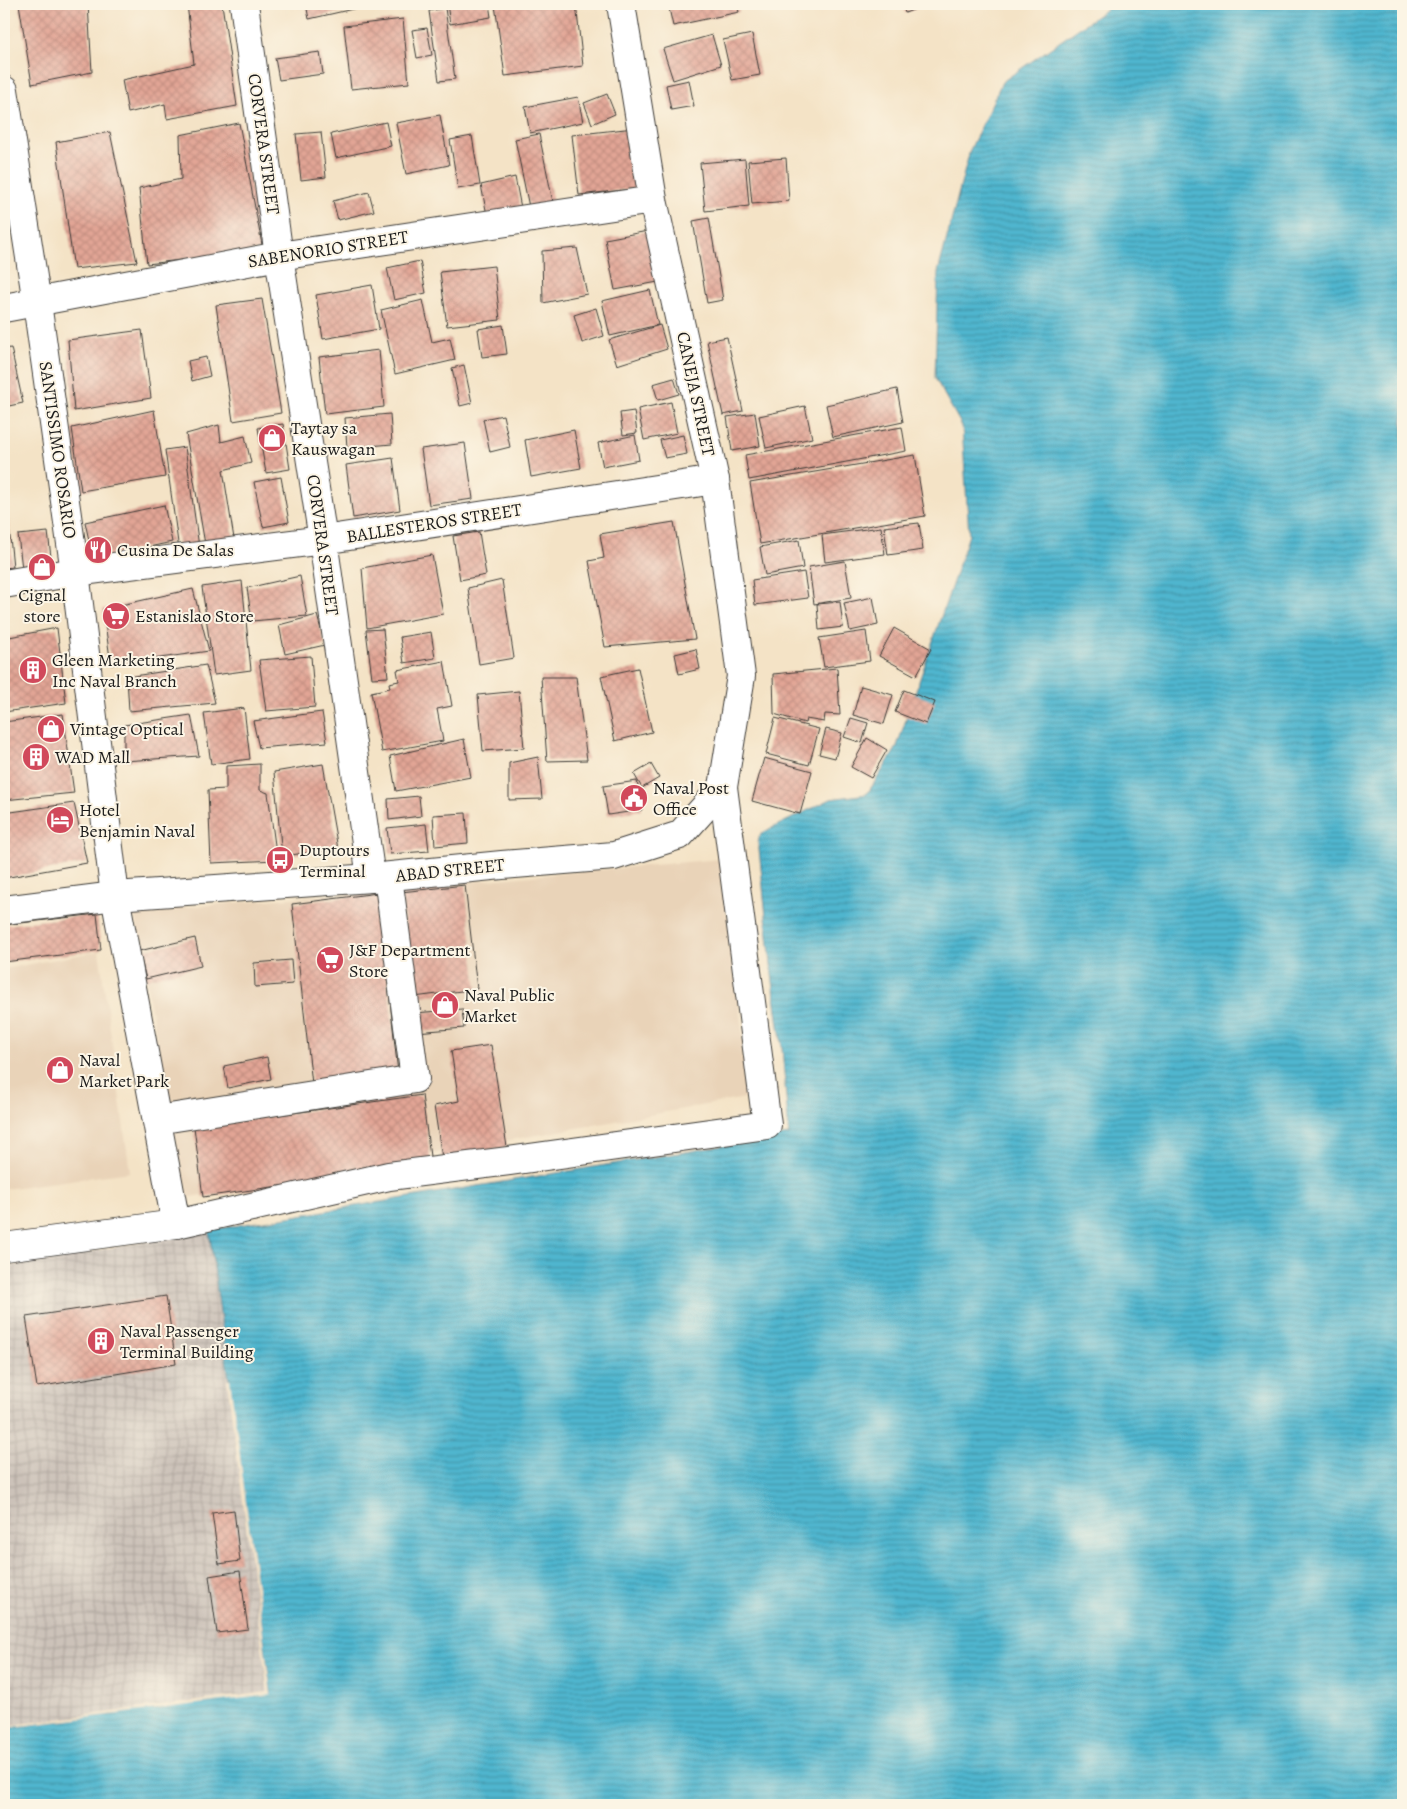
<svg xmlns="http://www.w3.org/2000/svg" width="1407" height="1809" viewBox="0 0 1407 1809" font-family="Alegreya,serif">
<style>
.built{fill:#e9d3b8}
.industrial{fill:url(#industrial-grid)}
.water{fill:url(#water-rules);stroke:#366976}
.pier{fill:#f4e3c6}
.building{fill:url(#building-cross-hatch)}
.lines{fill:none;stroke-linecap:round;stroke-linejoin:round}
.minor-casing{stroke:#3c3a36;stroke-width:30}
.minor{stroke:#fff;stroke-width:28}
.labels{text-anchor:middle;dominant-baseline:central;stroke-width:4;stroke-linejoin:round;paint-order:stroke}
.street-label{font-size:18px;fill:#1c1c1c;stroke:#fcf5e5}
.poi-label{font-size:18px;fill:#1c1c1c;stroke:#fcf5e5;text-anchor:start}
</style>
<defs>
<pattern id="industrial-grid" width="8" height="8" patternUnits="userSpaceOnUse" patternTransform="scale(1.25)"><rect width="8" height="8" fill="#ccc2b9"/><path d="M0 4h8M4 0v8" fill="none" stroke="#afa69e"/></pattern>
<pattern id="water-rules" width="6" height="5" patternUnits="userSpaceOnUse" patternTransform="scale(1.25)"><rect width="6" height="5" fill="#50b6cf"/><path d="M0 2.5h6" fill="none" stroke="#4293a7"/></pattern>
<pattern id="building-cross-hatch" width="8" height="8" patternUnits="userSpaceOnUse" patternTransform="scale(1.25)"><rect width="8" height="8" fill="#e2a595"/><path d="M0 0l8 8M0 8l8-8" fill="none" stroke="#c18d80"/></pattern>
</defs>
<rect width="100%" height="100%" fill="#fcf5e5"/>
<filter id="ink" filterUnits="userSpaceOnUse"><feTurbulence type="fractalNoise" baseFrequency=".02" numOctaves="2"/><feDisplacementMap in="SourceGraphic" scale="10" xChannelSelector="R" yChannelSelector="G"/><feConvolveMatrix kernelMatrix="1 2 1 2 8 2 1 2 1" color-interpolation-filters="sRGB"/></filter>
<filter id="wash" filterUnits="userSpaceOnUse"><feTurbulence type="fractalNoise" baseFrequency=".0096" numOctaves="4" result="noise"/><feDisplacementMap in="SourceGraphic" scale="20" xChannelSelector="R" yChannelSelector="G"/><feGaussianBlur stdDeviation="1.12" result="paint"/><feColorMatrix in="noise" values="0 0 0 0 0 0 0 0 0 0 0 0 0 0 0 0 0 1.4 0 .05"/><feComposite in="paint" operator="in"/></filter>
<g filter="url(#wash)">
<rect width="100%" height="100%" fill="#f4e3c6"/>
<!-- built -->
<g class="built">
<polygon points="721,859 750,1097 185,1198 134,912"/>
<polygon points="99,951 130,1172 4,1189 4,969"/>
</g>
<!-- industrial -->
<polygon class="industrial" points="209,1230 271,1695 4,1728 4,1267"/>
<!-- water -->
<polygon class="water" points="1133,4 1403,4 1403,1805 6,1805 4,1786 4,1728 271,1694 209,1230 789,1135 782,1047 772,974 758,839 762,833 831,799 867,794 896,749 969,535 962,426 935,378 938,272 970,150 1002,82 1108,8"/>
<!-- pier -->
<polygon class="pier" points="227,1380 230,1380 271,1695 4,1728 4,1726 268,1692"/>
<g id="blocks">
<!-- building -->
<g class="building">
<polygon points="19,4 88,4 92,72 32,84"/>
<polygon points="187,4 222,4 237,106 167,119 165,104 128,113 122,80 194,64"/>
<polygon points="306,4 366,4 366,6 309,19"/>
<polygon points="447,4 489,4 491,17 450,24"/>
<polygon points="502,4 576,4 583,66 505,76 495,5"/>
<polygon points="668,4 737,4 739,12 673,26"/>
<polygon points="902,4 926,4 926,5 905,13"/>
<polygon points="445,8 455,79 439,81 429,11"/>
<polygon points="403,19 409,83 351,89 344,26"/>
<polygon points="427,28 432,55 417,58 412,30"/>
<polygon points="752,34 760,75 732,80 723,40"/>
<polygon points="712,35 721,65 673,80 663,49"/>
<polygon points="320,52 323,74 279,80 275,58"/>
<polygon points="689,80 694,106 671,110 666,85"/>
<polygon points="607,94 615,114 592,124 584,103"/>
<polygon points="578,97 583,122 530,133 525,107"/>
<polygon points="440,115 449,165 406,174 396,123"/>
<polygon points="386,122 391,146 336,158 331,134"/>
<polygon points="239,123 263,250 147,264 139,188 181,179 180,135"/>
<polygon points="634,128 641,188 579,195 572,135"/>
<polygon points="110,132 137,262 74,269 56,142"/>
<polygon points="321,132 326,177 301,180 296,134"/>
<polygon points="539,134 553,202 529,207 515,139"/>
<polygon points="472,136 480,185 458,189 450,140"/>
<polygon points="786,158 789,201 752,204 748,161"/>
<polygon points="745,159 749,206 705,211 700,163"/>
<polygon points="515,177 521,208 487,215 481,185"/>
<polygon points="369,192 374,211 338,220 333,201"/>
<polygon points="709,218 723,300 707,303 693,221"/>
<polygon points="648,231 658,282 615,290 605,239"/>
<polygon points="577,248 587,294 543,303 542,251"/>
<polygon points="420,261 426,293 394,300 387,268"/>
<polygon points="494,266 500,320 447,326 440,272"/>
<polygon points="372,285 379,329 323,339 316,295"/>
<polygon points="650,290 658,325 610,336 602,301"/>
<polygon points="262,299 281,413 233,421 216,305"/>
<polygon points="423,300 432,342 450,338 455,360 395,374 381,310"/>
<polygon points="596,308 604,336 582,343 574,315"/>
<polygon points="503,325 507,354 482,357 478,329"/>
<polygon points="660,325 667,349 617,365 609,340"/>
<polygon points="142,330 151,398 74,411 68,340"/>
<polygon points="727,337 743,411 723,415 707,341"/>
<polygon points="11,348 23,403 4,407 4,349"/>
<polygon points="379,350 384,407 325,414 319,357"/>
<polygon points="206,357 210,376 192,381 188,361"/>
<polygon points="464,365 472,403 460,406 452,368"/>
<polygon points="674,378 679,394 658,400 653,384"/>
<polygon points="897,389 903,422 833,437 826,405"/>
<polygon points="671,402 677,433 644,440 638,409"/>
<polygon points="805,406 812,438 766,448 759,416"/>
<polygon points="154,410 165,477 81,491 72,428"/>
<polygon points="634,411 637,433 623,435 620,413"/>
<polygon points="755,413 760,446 732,451 727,417"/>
<polygon points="390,414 392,444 347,448 345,418"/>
<polygon points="503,415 510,447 490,452 483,419"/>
<polygon points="283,424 290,469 266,473 258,428"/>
<polygon points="219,425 221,442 245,436 251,463 223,470 235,545 206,550 186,434"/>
<polygon points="902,427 906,451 749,480 745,455"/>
<polygon points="574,430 581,468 531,477 525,440"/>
<polygon points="635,435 639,460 603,467 598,443"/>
<polygon points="683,435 687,454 665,458 660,440"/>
<polygon points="465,443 473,499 429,505 421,449"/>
<polygon points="185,447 199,547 179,550 165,450"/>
<polygon points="915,455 925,516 760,544 750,483"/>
<polygon points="393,458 400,510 353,518 346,465"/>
<polygon points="281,477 289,522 263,527 254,482"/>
<polygon points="164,505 172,542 93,559 85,522"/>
<polygon points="8,517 13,567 4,568 4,518"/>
<polygon points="674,522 695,639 605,647 589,561 604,558 600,534"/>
<polygon points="919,523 923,550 888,555 884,527"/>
<polygon points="881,527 885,554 825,562 822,535"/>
<polygon points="48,532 53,574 23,577 18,535"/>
<polygon points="479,532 486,575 460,580 453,536"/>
<polygon points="799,540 803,568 765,575 760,547"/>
<polygon points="432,555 443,614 367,628 362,568"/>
<polygon points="845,561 851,598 814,604 809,567"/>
<polygon points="804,572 808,598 755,605 752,580"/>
<polygon points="300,576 307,616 252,621 247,588"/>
<polygon points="502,580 514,658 479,664 468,588"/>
<polygon points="242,581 251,670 214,675 202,587"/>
<polygon points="193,589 209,651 111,665 103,609"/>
<polygon points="873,597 878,625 850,631 844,603"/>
<polygon points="840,602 843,627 819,630 817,604"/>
<polygon points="317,615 325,645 285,654 279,625"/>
<polygon points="57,628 66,703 4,712 4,638"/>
<polygon points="894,628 931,649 916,676 879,656"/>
<polygon points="383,629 388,677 372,678 366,630"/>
<polygon points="866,631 870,661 824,667 819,638"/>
<polygon points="431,632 435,658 404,663 400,637"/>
<polygon points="696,649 700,669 679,674 675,654"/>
<polygon points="311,656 315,707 266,711 259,660"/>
<polygon points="444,661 452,706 437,709 443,741 382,752 371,692 390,688 389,683 399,681 397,670"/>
<polygon points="206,665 215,703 129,711 127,677"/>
<polygon points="638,668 652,732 615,741 601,676"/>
<polygon points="837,668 840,715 825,714 824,722 806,719 805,723 774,714 773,674"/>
<polygon points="541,677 576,677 587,760 547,761"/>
<polygon points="861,686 893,695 884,724 853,715"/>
<polygon points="904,690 935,702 926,724 895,712"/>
<polygon points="519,691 524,748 483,751 478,695"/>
<polygon points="244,708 250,759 211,764 204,713"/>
<polygon points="322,712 327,742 259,748 253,721"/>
<polygon points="63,714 74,793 4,800 4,722"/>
<polygon points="191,715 199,756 124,761 124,725"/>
<polygon points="775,718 819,729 809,765 766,754"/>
<polygon points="851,718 868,723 862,743 844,737"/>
<polygon points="826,729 842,733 835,758 819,754"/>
<polygon points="867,738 887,750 871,778 851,767"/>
<polygon points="464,739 471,777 396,791 390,756"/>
<polygon points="538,757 542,799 509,800 509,763"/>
<polygon points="764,758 812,771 800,814 752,801"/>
<polygon points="260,764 260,790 268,793 277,860 211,863 208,790 226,789 226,766"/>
<polygon points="323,764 338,849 282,856 274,772"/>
<polygon points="651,764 659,778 642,788 634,774"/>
<polygon points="637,781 642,810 608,815 603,786"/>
<polygon points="419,796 421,816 389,820 388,799"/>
<polygon points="74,803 87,863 4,878 4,813"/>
<polygon points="466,813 468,843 435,846 433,815"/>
<polygon points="426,824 429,851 390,854 387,828"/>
<polygon points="465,885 477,989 414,997 401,892"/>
<polygon points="378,893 398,1073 312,1084 292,904"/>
<polygon points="97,914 101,950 4,962 4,925"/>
<polygon points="195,938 201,966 146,979 139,951"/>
<polygon points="291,960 293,984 255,987 254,963"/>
<polygon points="462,1009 464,1028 416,1032 415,1013"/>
<polygon points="491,1045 507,1147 442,1158 434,1106 459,1101 451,1051"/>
<polygon points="267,1057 271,1079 228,1088 224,1066"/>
<polygon points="422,1095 431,1164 203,1197 194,1127"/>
<polygon points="166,1296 176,1364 37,1387 26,1317"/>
<polygon points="234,1510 240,1561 219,1564 212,1513"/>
<polygon points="240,1571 248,1629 217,1633 209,1576"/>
</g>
</g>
</g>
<g filter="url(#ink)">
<use href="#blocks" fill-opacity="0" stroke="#3c3a36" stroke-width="1"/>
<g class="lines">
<defs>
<g id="minor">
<polyline points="244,4 279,256 323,540 371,878"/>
<polyline points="4,90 37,303 75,572 115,896 176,1224"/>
<polyline points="4,308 279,256 653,200"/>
<polyline points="4,584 75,572 323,540 715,480"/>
<polyline points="4,910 115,896 371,878 502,865 614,856 680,835 723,787"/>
<polyline points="157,1120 415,1079 388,877"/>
<polyline points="4,1247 176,1224 389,1176 509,1161 767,1125 723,787 741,676 715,480 653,200 621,4"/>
</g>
</defs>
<!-- minor casing -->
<use href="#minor" class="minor-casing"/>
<!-- minor -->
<use href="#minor" class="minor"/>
</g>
</g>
<!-- icons -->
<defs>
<symbol id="shop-disc" viewBox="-11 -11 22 22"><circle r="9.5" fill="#d1495b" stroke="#fcf5e5"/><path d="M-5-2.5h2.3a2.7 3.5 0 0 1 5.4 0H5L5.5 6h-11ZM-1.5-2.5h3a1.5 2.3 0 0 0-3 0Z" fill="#fff"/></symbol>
<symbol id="restaurant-disc" viewBox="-11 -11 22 22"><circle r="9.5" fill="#d1495b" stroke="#fcf5e5"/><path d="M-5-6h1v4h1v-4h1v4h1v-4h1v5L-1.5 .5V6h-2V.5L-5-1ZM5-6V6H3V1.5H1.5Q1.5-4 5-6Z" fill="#fff"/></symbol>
<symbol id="supermarket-disc" viewBox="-11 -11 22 22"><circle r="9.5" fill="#d1495b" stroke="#fcf5e5"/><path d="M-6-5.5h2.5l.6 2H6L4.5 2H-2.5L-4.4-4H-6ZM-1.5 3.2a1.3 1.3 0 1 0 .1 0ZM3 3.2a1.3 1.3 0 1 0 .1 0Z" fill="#fff"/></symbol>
<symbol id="building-disc" viewBox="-11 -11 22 22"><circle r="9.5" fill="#d1495b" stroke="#fcf5e5"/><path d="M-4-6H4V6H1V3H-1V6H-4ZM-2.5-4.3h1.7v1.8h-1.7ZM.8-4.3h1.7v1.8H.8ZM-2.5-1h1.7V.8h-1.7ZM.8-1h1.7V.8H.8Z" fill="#fff"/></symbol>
<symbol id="civic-disc" viewBox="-11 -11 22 22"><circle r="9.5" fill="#d1495b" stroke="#fcf5e5"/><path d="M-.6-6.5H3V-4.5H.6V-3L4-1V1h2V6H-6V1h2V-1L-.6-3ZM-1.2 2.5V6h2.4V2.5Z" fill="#fff"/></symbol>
<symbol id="hotel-disc" viewBox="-11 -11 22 22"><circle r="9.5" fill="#d1495b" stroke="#fcf5e5"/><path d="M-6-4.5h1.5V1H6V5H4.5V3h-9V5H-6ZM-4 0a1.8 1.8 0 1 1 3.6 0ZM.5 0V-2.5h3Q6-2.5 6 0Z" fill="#fff"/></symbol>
<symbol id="bus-disc" viewBox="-11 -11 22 22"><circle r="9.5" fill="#d1495b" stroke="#fcf5e5"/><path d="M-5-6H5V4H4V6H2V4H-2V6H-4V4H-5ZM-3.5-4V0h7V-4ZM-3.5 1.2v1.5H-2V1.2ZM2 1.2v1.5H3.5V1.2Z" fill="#fff"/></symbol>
</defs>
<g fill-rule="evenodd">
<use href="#shop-disc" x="256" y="422" width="32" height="32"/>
<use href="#restaurant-disc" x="82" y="534" width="32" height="32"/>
<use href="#shop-disc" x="26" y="551" width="32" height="32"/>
<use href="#supermarket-disc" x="100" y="600" width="32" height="32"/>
<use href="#building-disc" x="17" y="654" width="32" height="32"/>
<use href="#shop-disc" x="35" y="713" width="32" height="32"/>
<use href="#building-disc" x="20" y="741" width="32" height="32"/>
<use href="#civic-disc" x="618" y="782" width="32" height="32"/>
<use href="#hotel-disc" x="44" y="804" width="32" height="32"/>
<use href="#bus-disc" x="264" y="844" width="32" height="32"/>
<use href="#supermarket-disc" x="314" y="944" width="32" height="32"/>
<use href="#shop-disc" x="429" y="989" width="32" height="32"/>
<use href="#shop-disc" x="44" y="1054" width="32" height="32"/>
<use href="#building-disc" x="85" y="1325" width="32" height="32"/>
</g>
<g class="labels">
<!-- street labels -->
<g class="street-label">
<text transform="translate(264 144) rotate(82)">CORVERA STREET</text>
<text transform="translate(328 249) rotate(-9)">SABENORIO STREET</text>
<text transform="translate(696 394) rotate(78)">CANEJA STREET</text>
<text transform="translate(58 450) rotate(82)">SANTISSIMO ROSARIO</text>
<text transform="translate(434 523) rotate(-9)">BALLESTEROS STREET</text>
<text transform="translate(323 545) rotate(82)">CORVERA STREET</text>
<text transform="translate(450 870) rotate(-6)">ABAD STREET</text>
</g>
<!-- poi labels -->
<g class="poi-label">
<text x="291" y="428">Taytay sa<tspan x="291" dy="21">Kauswagan</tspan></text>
<text x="117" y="550">Cusina De Salas</text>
<text x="42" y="595" text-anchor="middle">Cignal<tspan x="42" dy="21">store</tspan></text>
<text x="135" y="616">Estanislao Store</text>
<text x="52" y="660">Gleen Marketing<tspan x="52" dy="21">Inc Naval Branch</tspan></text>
<text x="70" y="729">Vintage Optical</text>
<text x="55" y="757">WAD Mall</text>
<text x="653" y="788">Naval Post<tspan x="653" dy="21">Office</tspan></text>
<text x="79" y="810">Hotel<tspan x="79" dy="21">Benjamin Naval</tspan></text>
<text x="299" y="850">Duptours<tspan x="299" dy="21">Terminal</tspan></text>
<text x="349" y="950">J&amp;F Department<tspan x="349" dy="21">Store</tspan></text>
<text x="464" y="995">Naval Public<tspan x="464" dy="21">Market</tspan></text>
<text x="79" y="1060">Naval<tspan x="79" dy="21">Market Park</tspan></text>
<text x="120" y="1331">Naval Passenger<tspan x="120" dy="21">Terminal Building</tspan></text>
</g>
</g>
<!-- margin -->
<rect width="1407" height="1809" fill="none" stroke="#fcf5e5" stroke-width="20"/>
</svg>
